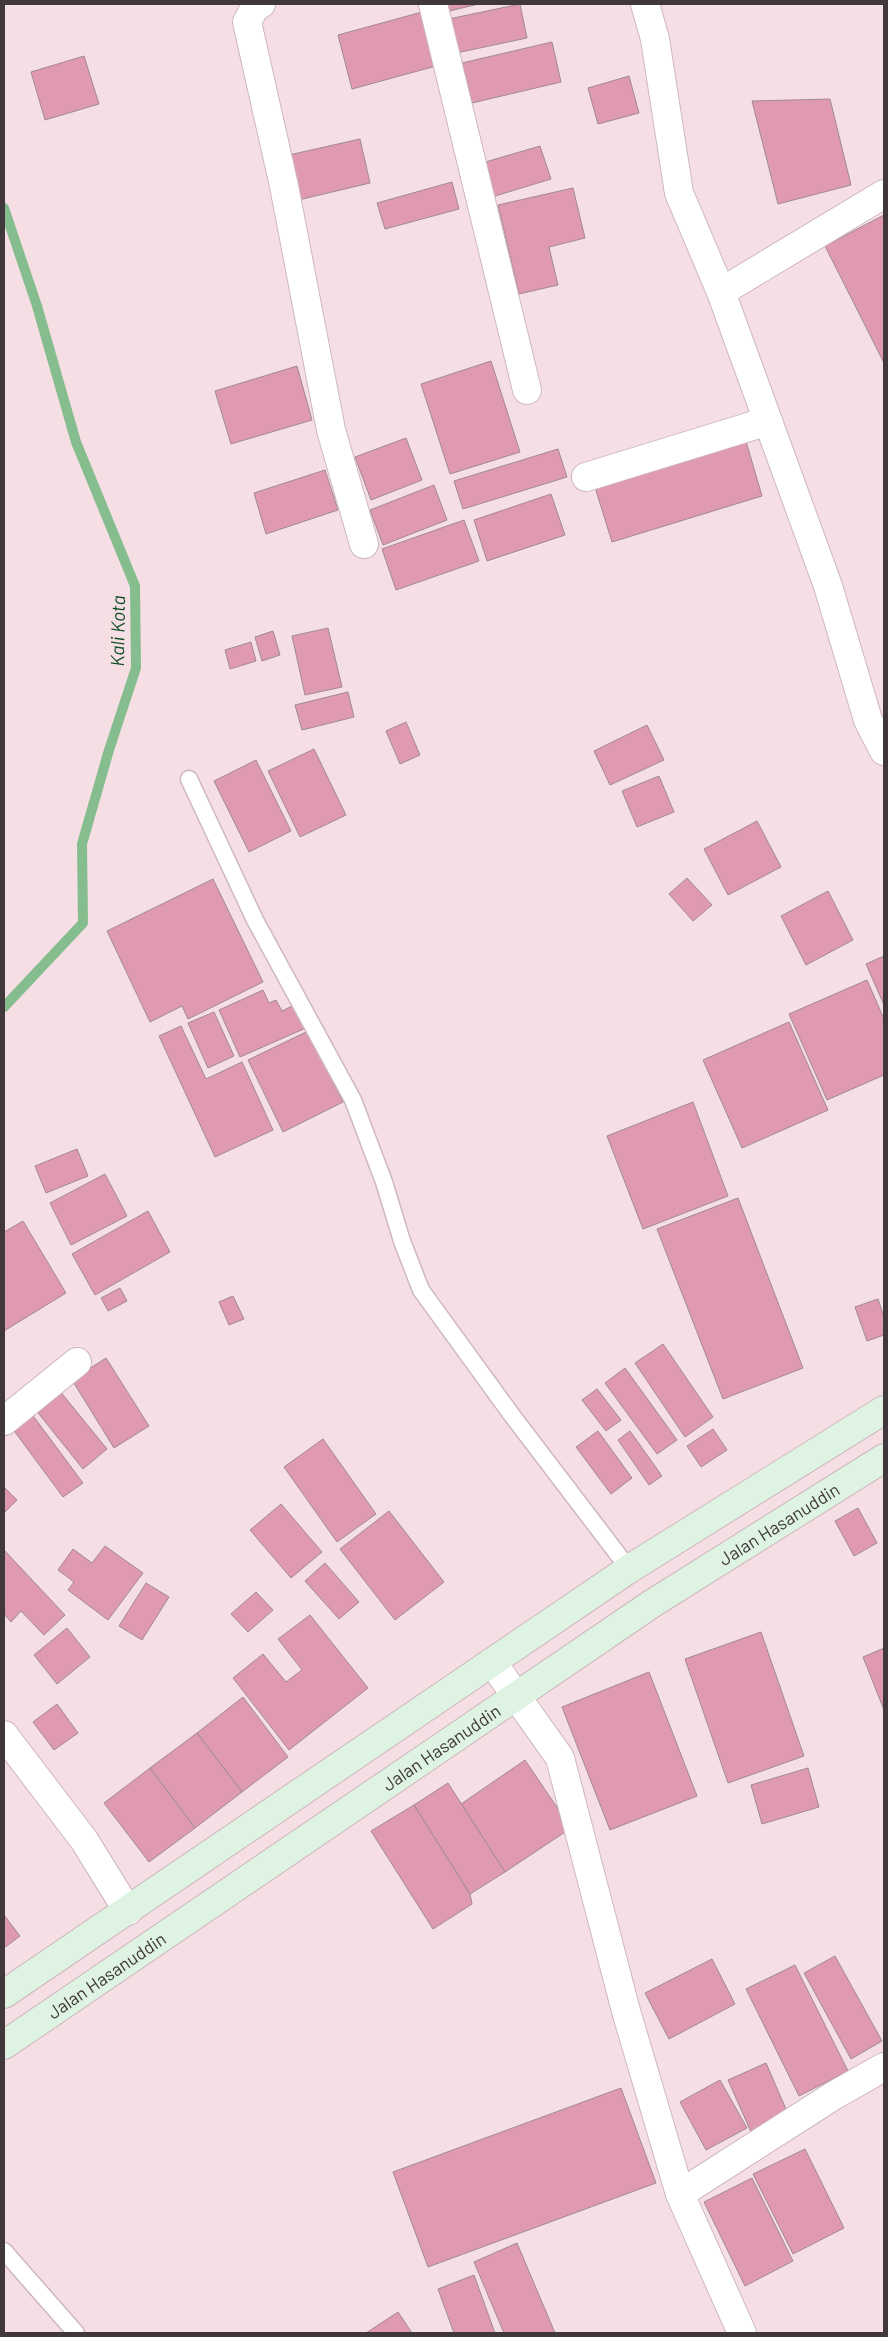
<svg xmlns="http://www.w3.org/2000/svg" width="888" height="2337" viewBox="0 0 888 2337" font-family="Barlow,sans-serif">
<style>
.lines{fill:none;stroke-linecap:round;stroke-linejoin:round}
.stream{stroke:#86bd8f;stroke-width:10}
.building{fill:#df9ab1;stroke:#a08a91}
.lane-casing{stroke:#ceb7be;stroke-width:19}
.street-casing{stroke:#ceb7be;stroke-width:30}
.secondary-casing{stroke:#ceb7be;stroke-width:30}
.lane{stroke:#fff;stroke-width:16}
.street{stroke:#fff;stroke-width:28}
.secondary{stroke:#def3e2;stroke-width:28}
.labels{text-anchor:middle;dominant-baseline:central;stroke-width:4;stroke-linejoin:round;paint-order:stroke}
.street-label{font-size:18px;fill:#41383b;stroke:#f6dee5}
.water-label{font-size:19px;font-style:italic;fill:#104e22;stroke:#f6dee5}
</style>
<rect width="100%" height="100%" fill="#f6dee5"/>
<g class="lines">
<!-- stream -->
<polyline class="stream" points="4,208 37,306 76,442 135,586 136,668 109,750 82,844 83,923 4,1007"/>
</g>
<!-- building -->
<g class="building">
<polygon points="443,4 479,4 445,12"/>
<polygon points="520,4 527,38 456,53 449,19"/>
<polygon points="422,12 436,66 352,89 338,35"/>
<polygon points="552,42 561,82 472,103 462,63"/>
<polygon points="84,56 99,104 45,120 31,72"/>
<polygon points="629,76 639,113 598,124 588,88"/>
<polygon points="830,99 851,185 778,204 752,101"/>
<polygon points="360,139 370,183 290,202 280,157"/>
<polygon points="540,146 551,179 492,197 482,163"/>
<polygon points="452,182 459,209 385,229 377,203"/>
<polygon points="573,188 585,238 549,247 558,285 519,294 498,205"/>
<polygon points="884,215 884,363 825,246"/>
<polygon points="491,361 520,452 450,474 421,384"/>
<polygon points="297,366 312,420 231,444 215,391"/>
<polygon points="406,438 422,480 371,500 355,457"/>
<polygon points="745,438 762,496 612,542 594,484"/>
<polygon points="558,449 567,477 463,509 454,481"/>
<polygon points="325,470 338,510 266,534 254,493"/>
<polygon points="434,485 447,520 383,545 370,510"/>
<polygon points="551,494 565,535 487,561 474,520"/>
<polygon points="464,520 479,561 396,590 382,549"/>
<polygon points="328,628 342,687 305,695 292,636"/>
<polygon points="273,631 280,655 262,661 255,637"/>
<polygon points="251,642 256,661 230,669 225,650"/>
<polygon points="348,692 354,717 302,730 295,705"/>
<polygon points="406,722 420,755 400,764 386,731"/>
<polygon points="647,725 664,760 610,785 594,751"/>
<polygon points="314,749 346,815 300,837 268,771"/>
<polygon points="256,760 291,831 249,852 214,781"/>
<polygon points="659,776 674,812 637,827 622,791"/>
<polygon points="757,821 781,867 728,895 704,849"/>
<polygon points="687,878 712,905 693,921 669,894"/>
<polygon points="213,879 263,982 188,1019 182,1006 150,1022 107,931"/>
<polygon points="828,891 853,940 806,965 781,916"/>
<polygon points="884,956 884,1005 866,964"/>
<polygon points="867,980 884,1019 884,1075 827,1100 789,1014"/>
<polygon points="263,990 269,1003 276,1000 282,1011 296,1004 306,1028 240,1057 219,1010"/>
<polygon points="214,1012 234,1056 208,1068 188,1023"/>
<polygon points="789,1022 828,1110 742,1148 703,1060"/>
<polygon points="181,1026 206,1079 242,1062 273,1130 215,1157 159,1036"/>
<polygon points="308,1031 343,1102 283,1132 248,1060"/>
<polygon points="693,1102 728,1196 643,1229 607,1136"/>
<polygon points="77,1149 88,1176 46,1193 35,1166"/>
<polygon points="105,1174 127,1216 71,1245 50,1203"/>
<polygon points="738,1198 803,1368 723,1399 657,1229"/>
<polygon points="148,1211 170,1252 95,1295 72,1254"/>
<polygon points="23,1221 66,1293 4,1331 4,1232"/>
<polygon points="120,1288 127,1301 108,1311 101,1298"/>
<polygon points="233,1296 244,1319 229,1325 219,1302"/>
<polygon points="878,1299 884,1317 884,1335 867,1341 855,1307"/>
<polygon points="663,1344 713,1417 685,1437 635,1363"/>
<polygon points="106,1358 149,1426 114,1448 72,1380"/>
<polygon points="625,1368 677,1440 657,1454 605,1383"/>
<polygon points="597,1389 621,1420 606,1431 582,1400"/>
<polygon points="59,1390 107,1449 83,1469 35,1409"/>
<polygon points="31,1413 83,1483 63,1497 12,1428"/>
<polygon points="713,1429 727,1450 701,1467 687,1446"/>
<polygon points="598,1431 632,1478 611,1494 576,1447"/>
<polygon points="630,1431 662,1476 649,1485 618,1440"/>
<polygon points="323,1439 376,1514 337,1542 284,1467"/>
<polygon points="4,1487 17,1500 4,1513"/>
<polygon points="281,1504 322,1552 291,1578 250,1530"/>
<polygon points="858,1508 877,1543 854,1556 835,1521"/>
<polygon points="389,1511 444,1582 395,1620 340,1549"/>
<polygon points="105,1546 143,1573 108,1620 68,1590 74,1582 58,1570 73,1549 92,1563"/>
<polygon points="4,1550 65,1615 44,1635 21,1611 11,1622 4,1614"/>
<polygon points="325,1563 359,1602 339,1619 305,1581"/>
<polygon points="146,1583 169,1597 142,1640 119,1626"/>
<polygon points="256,1592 273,1610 248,1632 231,1614"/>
<polygon points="310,1615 368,1688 289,1750 233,1678 263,1654 286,1682 302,1670 278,1639"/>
<polygon points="67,1628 90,1657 57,1684 34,1655"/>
<polygon points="761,1632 804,1756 728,1783 685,1659"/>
<polygon points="884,1648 884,1710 863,1657"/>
<polygon points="649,1672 697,1796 610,1830 562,1707"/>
<polygon points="243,1697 288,1757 242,1792 197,1733"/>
<polygon points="57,1704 78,1733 54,1750 33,1722"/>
<polygon points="197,1733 242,1792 195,1828 150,1768"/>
<polygon points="525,1760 571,1828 505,1872 461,1804"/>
<polygon points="150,1768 195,1828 149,1862 104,1803"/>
<polygon points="808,1768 819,1807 762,1824 751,1785"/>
<polygon points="448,1783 505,1872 470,1894 414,1805"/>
<polygon points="414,1805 470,1894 472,1904 433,1929 371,1831"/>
<polygon points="4,1915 20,1936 4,1948"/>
<polygon points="835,1956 882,2041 851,2059 804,1973"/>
<polygon points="712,1959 735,2004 669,2039 645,1993"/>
<polygon points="795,1965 848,2071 799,2096 746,1989"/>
<polygon points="766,2063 789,2116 751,2132 728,2080"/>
<polygon points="720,2080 747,2128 706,2150 680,2102"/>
<polygon points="621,2088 656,2183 428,2267 393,2172"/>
<polygon points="805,2149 844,2228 793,2254 753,2174"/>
<polygon points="752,2178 793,2261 745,2286 704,2202"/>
<polygon points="517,2243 555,2333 504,2333 474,2262"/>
<polygon points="474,2275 495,2333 454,2333 438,2289"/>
<polygon points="398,2312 412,2333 366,2333"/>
</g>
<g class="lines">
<defs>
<g id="lane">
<polyline points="189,779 255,920 353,1100 384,1182 402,1241 421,1290 511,1414 629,1569"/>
<polyline points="4,2251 76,2333"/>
</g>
<g id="street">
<polyline points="261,4 255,7 247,22 284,186 331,430 364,544"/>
<polyline points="433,4 527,390"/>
<polyline points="645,4 655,39 679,193 721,292 828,586 868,720 884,751"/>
<polyline points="721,292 884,194"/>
<polyline points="586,477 768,421"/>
<polyline points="4,1421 77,1362"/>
<polyline points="492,1662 560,1758 626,2011 680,2194 833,2096 884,2067"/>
<polyline points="4,1735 84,1840 128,1911"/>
<polyline points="680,2194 742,2333"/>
</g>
<g id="secondary">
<polyline points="4,1994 629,1569 884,1410"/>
<path id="s1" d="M4,2045L653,1603L884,1458"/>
</g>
</defs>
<!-- lane casing -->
<use href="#lane" class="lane-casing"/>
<!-- street casing -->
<use href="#street" class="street-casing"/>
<!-- secondary casing -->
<use href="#secondary" class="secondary-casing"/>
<!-- lane -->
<use href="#lane" class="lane"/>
<!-- street -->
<use href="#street" class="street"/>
<!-- secondary -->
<use href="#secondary" class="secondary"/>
</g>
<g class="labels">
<!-- street labels -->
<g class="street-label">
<text stroke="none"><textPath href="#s1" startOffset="934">Jalan Hasanuddin</textPath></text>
<text stroke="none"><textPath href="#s1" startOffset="529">Jalan Hasanuddin</textPath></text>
<text stroke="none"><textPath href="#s1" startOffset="124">Jalan Hasanuddin</textPath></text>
</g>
<!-- water labels -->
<g class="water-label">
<text transform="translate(117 631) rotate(-89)">Kali Kota</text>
</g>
</g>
<!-- border -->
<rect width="888" height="2337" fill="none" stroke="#41383b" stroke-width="10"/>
</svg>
